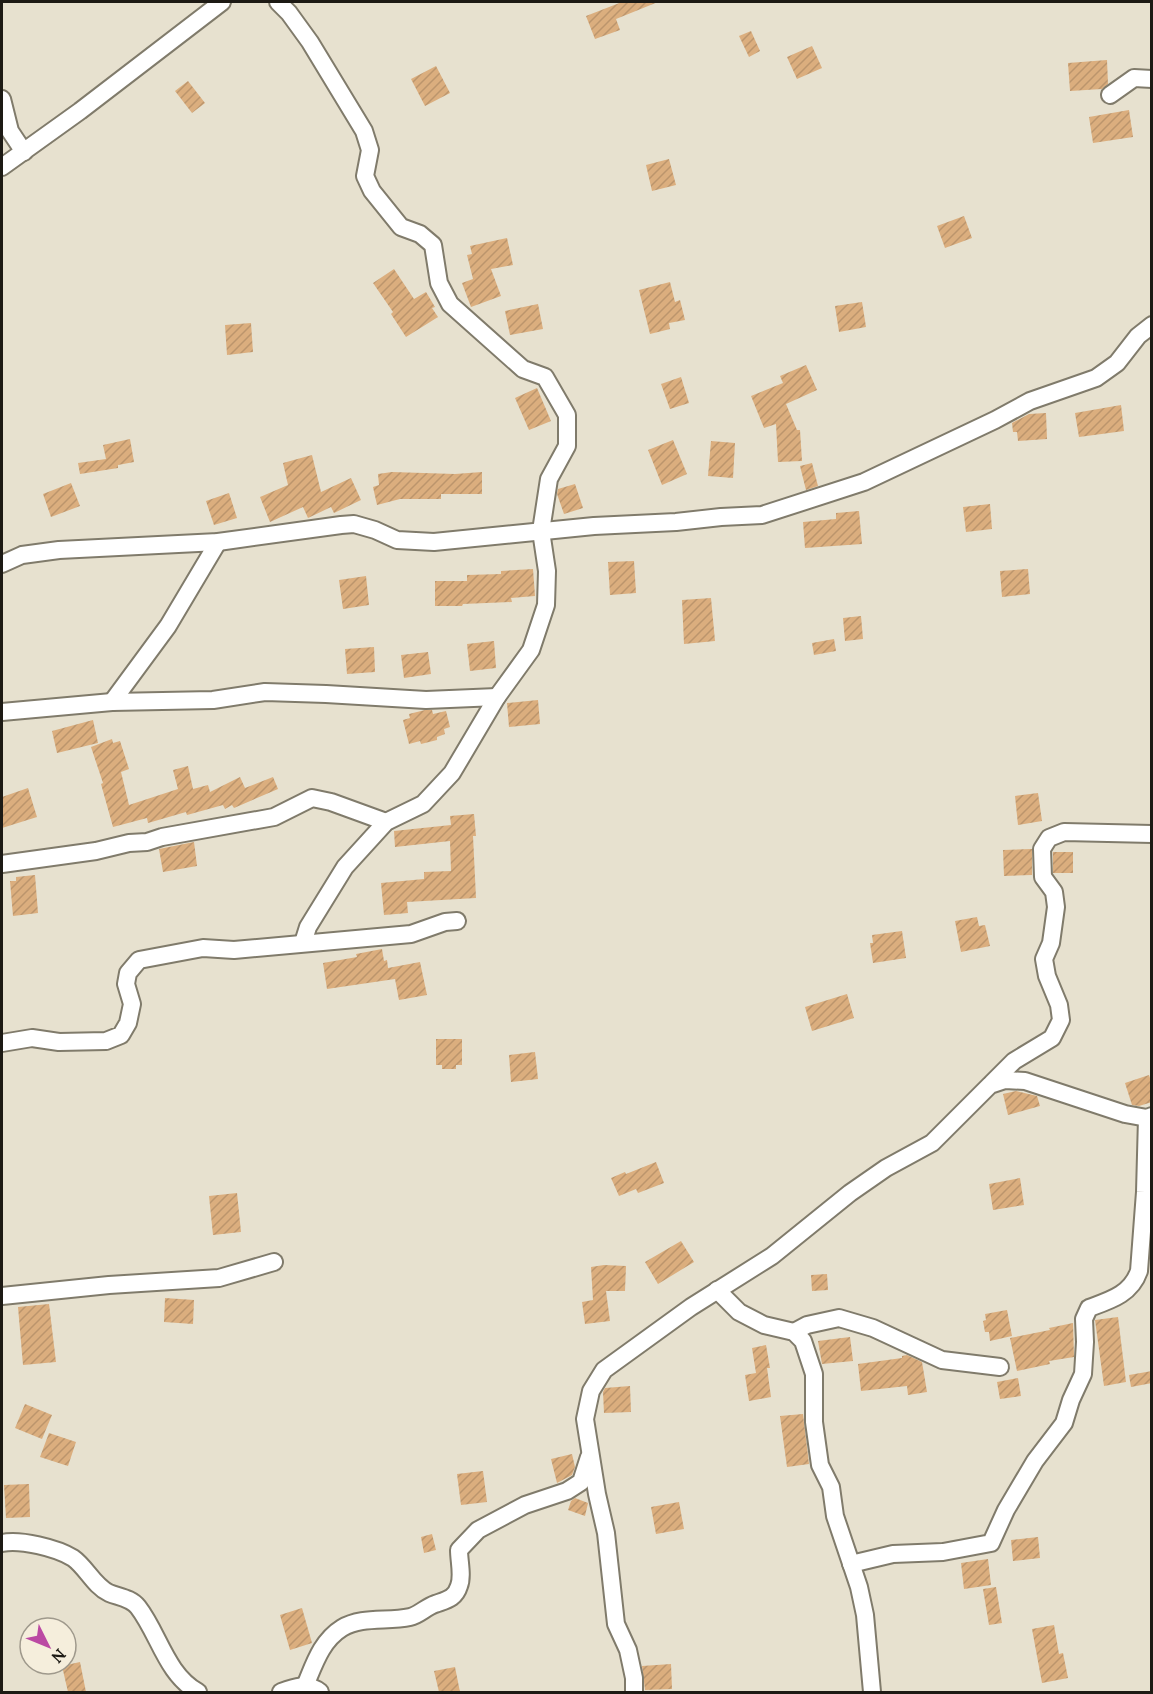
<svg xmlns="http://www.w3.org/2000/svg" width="1153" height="1694" viewBox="0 0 1153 1694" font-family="Lora,serif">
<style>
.building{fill:url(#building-hatch)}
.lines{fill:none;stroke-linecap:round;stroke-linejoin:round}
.minor-casing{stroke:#807b6b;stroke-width:20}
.minor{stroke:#fff;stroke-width:16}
</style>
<defs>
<pattern id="building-hatch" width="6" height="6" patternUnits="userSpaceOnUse" patternTransform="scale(1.5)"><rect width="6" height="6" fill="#dbae7e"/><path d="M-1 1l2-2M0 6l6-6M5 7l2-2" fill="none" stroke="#bc956c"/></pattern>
</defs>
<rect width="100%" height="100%" fill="#e7e1cf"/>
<!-- building -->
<g class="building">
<polygon points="622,2 658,2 616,19 620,30 595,39 586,16"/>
<polygon points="751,31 760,51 749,57 739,36"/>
<polygon points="812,46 822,68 797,79 787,57"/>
<polygon points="1107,60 1108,84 1102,89 1070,91 1068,63"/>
<polygon points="436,66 450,93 425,106 411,79"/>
<polygon points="188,81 205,103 192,113 175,91"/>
<polygon points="1129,110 1133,137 1093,143 1089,117"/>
<polygon points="669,159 676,185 652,191 646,165"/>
<polygon points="964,216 972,238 945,248 937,226"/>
<polygon points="507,238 513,265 491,269 501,296 471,307 462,283 473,279 467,255 472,254 470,246"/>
<polygon points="394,269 414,299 426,292 435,307 432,308 438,317 406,337 391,314 393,312 373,283"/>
<polygon points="670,282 675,302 680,300 685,320 669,323 670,329 650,334 639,290"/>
<polygon points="862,302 866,327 839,332 835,306"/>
<polygon points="538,304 543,329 510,335 505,311"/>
<polygon points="251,323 253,352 227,355 225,325"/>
<polygon points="806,365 817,390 786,404 797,430 800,430 802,461 778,462 776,424 764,428 751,396 783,383 780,376"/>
<polygon points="681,377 689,403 670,409 661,384"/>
<polygon points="537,388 551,421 529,430 515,398"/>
<polygon points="1121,405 1124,431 1079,437 1075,413"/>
<polygon points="1046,413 1047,439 1018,441 1017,432 1013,432 1012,423 1029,414"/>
<polygon points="130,439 134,462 118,465 118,468 80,474 78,463 106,459 103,445"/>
<polygon points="673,440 687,474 662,485 648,450"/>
<polygon points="711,441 735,443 733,478 708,476"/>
<polygon points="312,455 321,492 351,478 361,500 334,513 331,507 308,518 303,507 270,522 260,497 288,485 283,463"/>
<polygon points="812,463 818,486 806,490 800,466"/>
<polygon points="392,472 455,474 482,472 482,494 441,494 441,499 400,499 377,505 373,487 379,485 378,474"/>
<polygon points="71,483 80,506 51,517 43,494"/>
<polygon points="575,484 583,508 564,514 557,494 558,489"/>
<polygon points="229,493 237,518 214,525 206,501"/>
<polygon points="990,504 992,529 966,532 963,507"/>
<polygon points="859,511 862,544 805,548 803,522 836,519 836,513"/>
<polygon points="634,561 636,593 610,595 608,562"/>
<polygon points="533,569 535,596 511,598 512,602 463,604 462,606 435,606 435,581 467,581 467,575 501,574 501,571"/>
<polygon points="1028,569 1030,594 1002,597 1000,571"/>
<polygon points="366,576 369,605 343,609 339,580"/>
<polygon points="711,598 715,641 684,644 682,600"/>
<polygon points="861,616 863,639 845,641 843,618"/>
<polygon points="834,639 836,651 814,655 812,643"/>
<polygon points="494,641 496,668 470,671 467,644"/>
<polygon points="374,647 375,672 347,674 345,649"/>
<polygon points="428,652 431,674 404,678 401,655"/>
<polygon points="538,700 540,724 509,727 507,703"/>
<polygon points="425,710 432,710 433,714 446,711 450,727 444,729 445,734 437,737 437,740 421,744 420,741 409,744 403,720 410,718 409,714"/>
<polygon points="93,720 98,743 57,753 52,731"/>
<polygon points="112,739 113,743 120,741 129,769 121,772 129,805 178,789 173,770 188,766 193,789 208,785 210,792 240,777 245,788 273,777 278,789 234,808 232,805 225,809 223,805 187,815 186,812 148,823 147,818 113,827 101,784 103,783 91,747"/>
<polygon points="28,788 37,817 2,828 2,797"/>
<polygon points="1038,793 1042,821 1018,825 1015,796"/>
<polygon points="474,814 476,836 473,836 476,898 407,902 408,913 384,915 381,883 424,879 424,872 451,871 450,841 395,847 394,831 451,825 450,816"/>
<polygon points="194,842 197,866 163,872 159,849"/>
<polygon points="1032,849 1032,875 1004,876 1003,850"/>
<rect x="1053" y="852" width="20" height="21"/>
<polygon points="35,875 38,913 13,916 10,881 16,881 16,877"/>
<polygon points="977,917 979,926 985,925 990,946 961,952 955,921"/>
<polygon points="902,931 906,958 873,963 870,943 873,943 872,935"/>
<polygon points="382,949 384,961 387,960 388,968 420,962 427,995 399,1000 395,979 327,989 323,963 357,957 356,954"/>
<polygon points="847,994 854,1018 812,1031 805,1007"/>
<polygon points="436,1039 462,1039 462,1065 456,1065 456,1069 442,1069 442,1065 436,1065"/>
<polygon points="535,1052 538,1079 511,1082 509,1055"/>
<polygon points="1149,1075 1152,1084 1152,1102 1139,1106 1132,1105 1125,1083"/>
<polygon points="1016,1091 1037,1096 1040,1106 1008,1115 1003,1094"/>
<polygon points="656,1162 664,1183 638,1193 636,1189 619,1196 611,1178 625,1172 626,1174"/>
<polygon points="1020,1178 1024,1205 993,1210 989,1184"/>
<polygon points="237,1193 241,1232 213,1235 209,1196"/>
<polygon points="681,1241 694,1262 658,1284 645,1262"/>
<polygon points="604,1265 626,1266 625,1291 606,1291 610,1321 585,1324 582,1302 593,1300 591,1267"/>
<polygon points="827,1274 828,1290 812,1291 811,1275"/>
<polygon points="165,1298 194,1300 193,1324 164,1322"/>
<polygon points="49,1304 56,1362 23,1365 18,1307"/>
<polygon points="1007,1310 1012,1336 990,1341 989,1332 985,1332 983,1321 986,1320 985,1314"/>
<polygon points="1118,1317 1126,1382 1104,1386 1095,1320"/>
<polygon points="1073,1323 1074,1357 1049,1361 1050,1364 1017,1371 1010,1338 1050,1330 1049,1328"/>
<polygon points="850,1337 853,1361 822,1364 818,1341"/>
<polygon points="766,1345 770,1368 767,1368 771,1397 749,1401 745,1375 756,1373 752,1348"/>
<polygon points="907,1355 922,1362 927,1392 908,1395 907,1386 861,1391 858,1364 902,1358 902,1356"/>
<polygon points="1152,1371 1152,1383 1131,1387 1129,1375"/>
<polygon points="1018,1378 1021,1396 1000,1399 997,1382"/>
<polygon points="630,1386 631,1412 604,1413 603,1392 605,1388"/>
<polygon points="25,1404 52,1415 42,1439 15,1428"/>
<polygon points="803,1414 809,1464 787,1467 780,1416"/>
<polygon points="49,1433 76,1442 68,1466 40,1457"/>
<polygon points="572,1454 575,1467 572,1475 557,1483 551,1459"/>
<polygon points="483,1471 487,1502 461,1505 457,1474"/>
<polygon points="29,1484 30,1517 6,1518 4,1485"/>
<polygon points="575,1498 588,1503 585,1516 568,1510 571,1501"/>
<polygon points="679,1502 684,1529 656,1534 651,1507"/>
<polygon points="432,1534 436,1550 424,1553 421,1537"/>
<polygon points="1038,1537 1040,1558 1013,1561 1011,1540"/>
<polygon points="988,1559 991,1585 964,1589 961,1563"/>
<polygon points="996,1587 1002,1623 989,1625 983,1589"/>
<polygon points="302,1608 312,1643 290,1650 280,1615"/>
<polygon points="1054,1625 1059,1654 1063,1653 1068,1678 1042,1683 1032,1629"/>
<polygon points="80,1662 86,1692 68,1692 62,1666"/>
<polygon points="671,1664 672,1689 645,1690 642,1666"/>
<polygon points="455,1667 460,1692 439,1692 434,1671"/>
</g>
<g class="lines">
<defs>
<g id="minor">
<polyline points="278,2 289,13 310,42 364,131 370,150 365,176 372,191 401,227 420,234 433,245 439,283 450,304 523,369 545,377 567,415 567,446 549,479 541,531 547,571 546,605 531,650 497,697 452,773 423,804 386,822 345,867 308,927 303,943"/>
<polyline points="1110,95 1134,78 1152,79"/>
<polyline points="2,99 10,131 24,152"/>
<polyline points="2,167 80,111 222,2"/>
<polyline points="2,564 22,555 59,550 218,542 341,525 354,524 375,530 397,540 434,542 594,526 676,522 721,517 762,515 864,482 995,420 1030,401 1096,378 1117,363 1138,336 1152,325"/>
<polyline points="112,702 168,626 218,542"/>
<polyline points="2,712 112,702 213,700 265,692 326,694 426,700 497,697"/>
<polyline points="2,864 96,851 129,843 147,842 162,837 274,817 312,798 331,802 386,822"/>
<polyline points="2,1043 32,1038 59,1042 106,1041 121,1035 128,1023 132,1004 126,984 128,973 139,960 203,948 234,950 411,934 445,922 457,921"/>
<polyline points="992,1083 1014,1061 1052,1038 1061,1020 1059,1005 1047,976 1044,959 1051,943 1056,907 1054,892 1043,877 1042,849 1049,838 1064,832 1152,834"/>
<polyline points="717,1290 739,1312 764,1325 794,1332 803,1341 814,1374 814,1422 820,1465 831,1487 835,1516 859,1587 865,1615 872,1692"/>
<polyline points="2,1296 109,1285 219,1278 274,1262"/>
<polyline points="794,1332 807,1325 839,1318 873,1328 942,1360 1000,1367"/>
<path d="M2,1543C20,1539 57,1548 73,1558C86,1567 94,1586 109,1593C119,1597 131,1598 138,1607C159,1634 166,1674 198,1692"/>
<path d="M851,1564L893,1554L943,1552L991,1543L1006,1510L1035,1461L1064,1423L1071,1400L1083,1374L1085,1342L1084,1319L1089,1308C1111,1300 1131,1294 1139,1271L1145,1192L1147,1118"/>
<path d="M305,1686C314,1665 321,1641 342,1628C362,1616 387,1622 410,1617C419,1615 426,1607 435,1604C446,1600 455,1599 459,1586C463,1576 459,1561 459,1550L478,1530L525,1505L567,1491L581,1482L589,1457"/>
<path d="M281,1692C294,1687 308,1682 320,1692"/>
<polyline points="634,1692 634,1678 628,1650 616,1624 606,1533 597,1494 585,1419 591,1391 604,1370 691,1307 772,1256 850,1193 886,1168 932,1143 990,1085 1005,1080 1025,1081 1125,1114 1147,1118 1152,1116"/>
</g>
</defs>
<!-- minor casing -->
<use href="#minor" class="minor-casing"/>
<!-- minor -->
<use href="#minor" class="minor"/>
</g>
<!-- border -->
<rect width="1153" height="1694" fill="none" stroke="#1d1a14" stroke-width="6"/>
<!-- north arrow -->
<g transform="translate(48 1646) rotate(133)"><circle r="28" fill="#f5eedc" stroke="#9f998c" stroke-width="1.5"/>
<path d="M0-4.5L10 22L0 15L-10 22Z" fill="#bb49a3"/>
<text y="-9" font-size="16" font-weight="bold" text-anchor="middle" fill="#1d1a14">N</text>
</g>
</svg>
